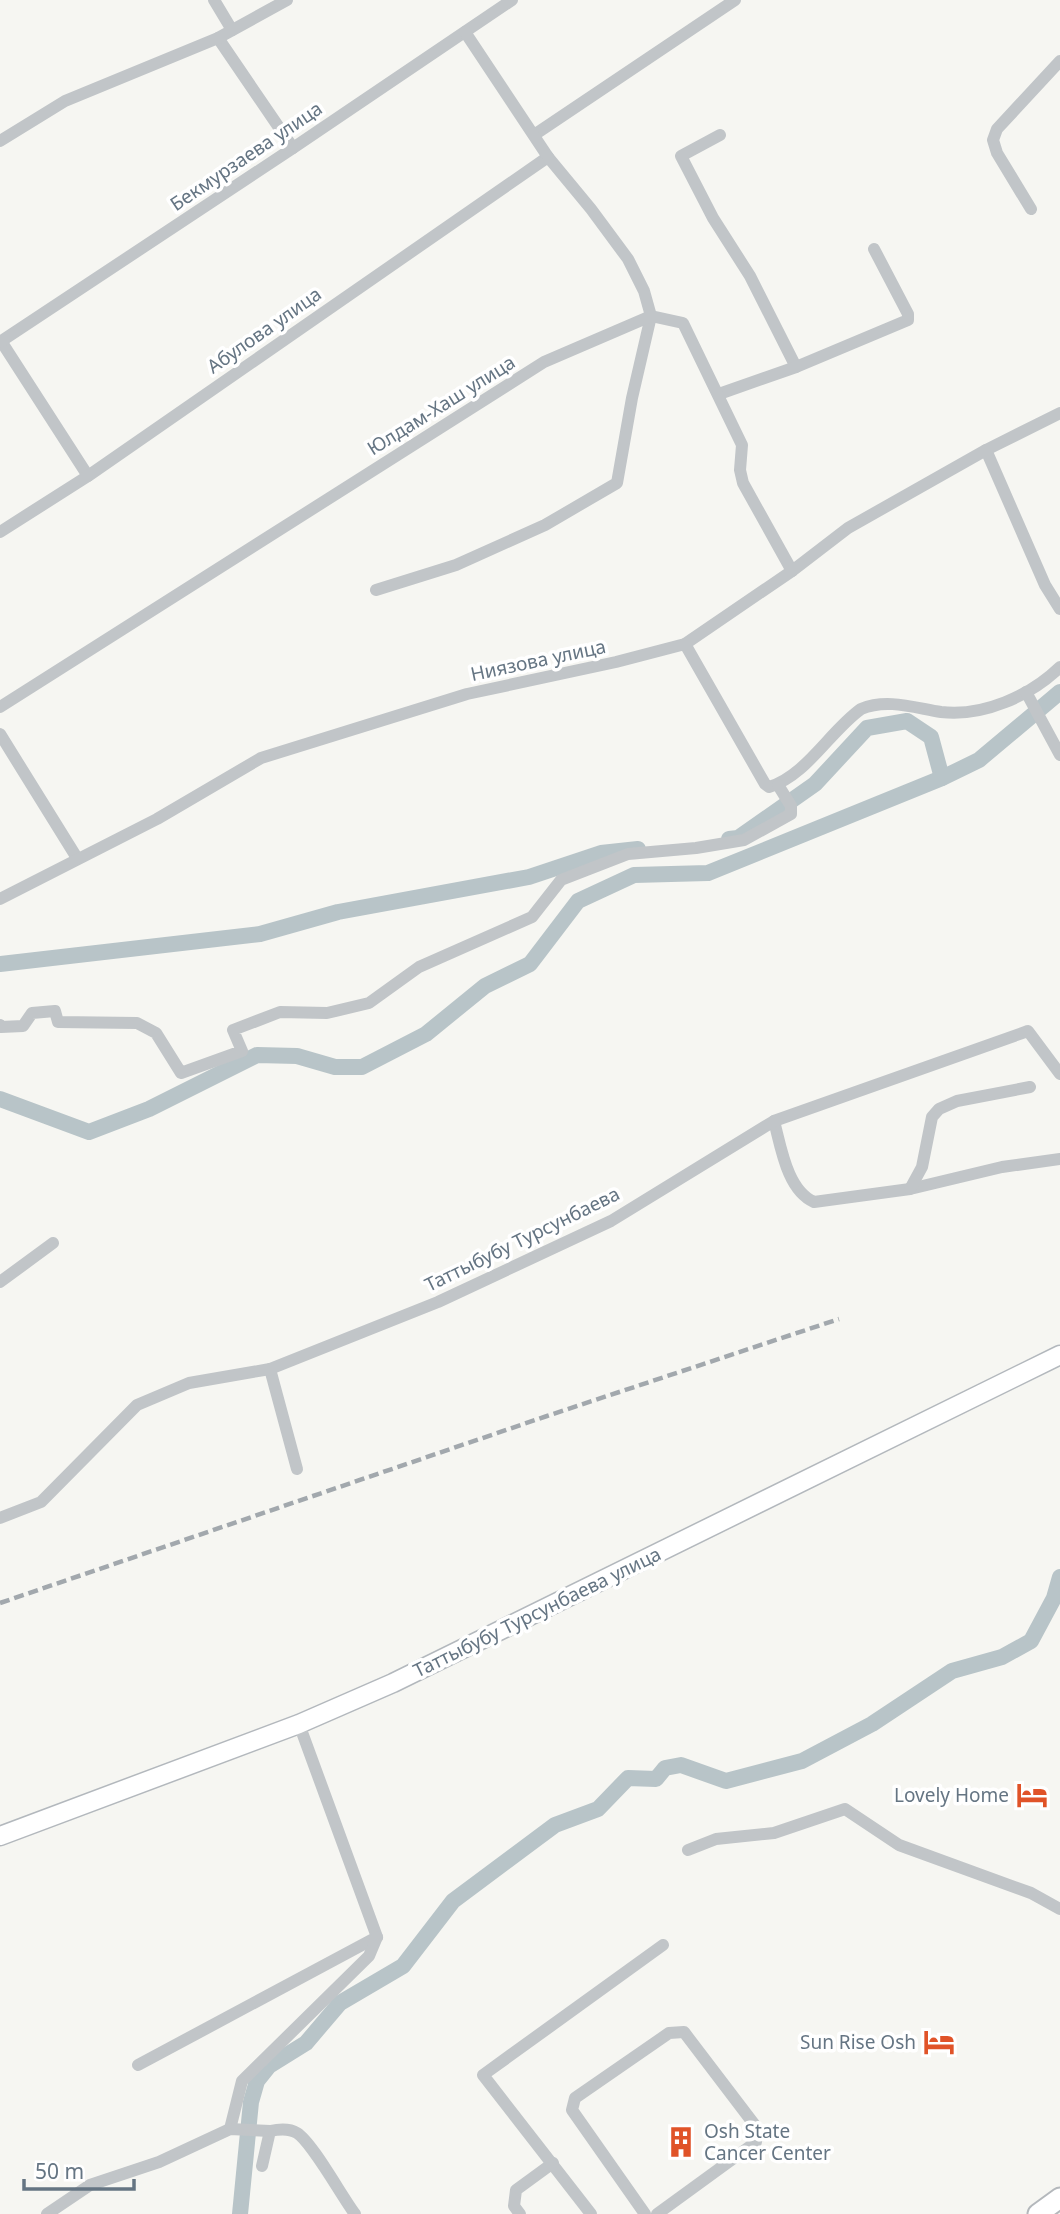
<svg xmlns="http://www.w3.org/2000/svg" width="1060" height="2214" viewBox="0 0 1060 2214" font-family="'Noto Sans',sans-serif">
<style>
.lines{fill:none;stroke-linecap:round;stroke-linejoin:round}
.canal{stroke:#b8c4c8;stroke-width:16}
.secondary-casing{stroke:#b3b8bd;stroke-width:21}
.primary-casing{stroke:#b4b8bc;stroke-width:23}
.street{stroke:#c1c5c8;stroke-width:12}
.secondary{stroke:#fff;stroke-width:18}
.primary{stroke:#fff;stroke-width:19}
.rail{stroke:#a2a8ad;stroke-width:4.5;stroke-dasharray:10 5;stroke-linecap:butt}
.labels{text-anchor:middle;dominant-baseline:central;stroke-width:7;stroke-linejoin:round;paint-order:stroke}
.street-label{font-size:19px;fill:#657583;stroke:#fff}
.poi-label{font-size:19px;fill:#657583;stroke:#fff;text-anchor:end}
</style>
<rect width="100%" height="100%" fill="#f6f6f2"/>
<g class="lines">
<!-- canal -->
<g class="canal">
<polyline points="729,839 738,838 815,784 867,728 907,721 931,737 942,778"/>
<polyline points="0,964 260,934 338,912 529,877 601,853 638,849"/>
<polyline points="0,1099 89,1132 149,1109 257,1055 297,1056 335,1067 362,1067 426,1034 485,986 530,964 578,901 634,875 708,873 942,778 979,760 1060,692"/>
<polyline points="240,2214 251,2102 257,2081 269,2066 306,2043 340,2003 403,1966 453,1901 555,1825 598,1809 628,1778 656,1779 665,1768 681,1765 726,1781 802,1761 872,1724 952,1671 1002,1657 1031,1641 1054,1598 1060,1577"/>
</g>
<defs>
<polyline id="secondary" points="0,1836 299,1724 393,1683 1060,1355"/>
<polyline id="primary" points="1038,2214 1060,2198"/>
</defs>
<!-- secondary casing -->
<use href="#secondary" class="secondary-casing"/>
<!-- primary casing -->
<use href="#primary" class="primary-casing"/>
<!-- street -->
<g class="street">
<polyline points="214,0 232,30"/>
<polyline points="218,38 293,148"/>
<polyline points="534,135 735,0"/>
<polyline points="720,135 681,156 713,218 750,276 796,367"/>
<polyline points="0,141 65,101 218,38 287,0"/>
<polyline points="1031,209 997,153 993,140 997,129 1060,61"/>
<polyline points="1,341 88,476"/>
<polyline points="0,342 293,148 512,0"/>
<polyline points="719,394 796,367 908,320 908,314 874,249"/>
<polyline points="986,450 1045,585 1060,609"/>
<polyline points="0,532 88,476 548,157"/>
<polyline points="376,590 456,565 545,525 617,483 632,398 651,316 644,291 628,259 591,209 548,157 465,32"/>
<path d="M685,644L765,784L769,787C806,776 830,731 861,709C887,698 915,708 941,712C983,717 1030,696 1060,667"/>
<polyline points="1026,692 1060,755"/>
<polyline points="0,707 544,362 651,316 683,323 742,445 740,470 743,483 792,571"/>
<polyline points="0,734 77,858"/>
<polyline points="0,899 157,819 261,758 467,694 616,662 685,644 792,571 848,528 986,450 1060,413"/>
<polyline points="0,1025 1,1027 23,1026 32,1013 55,1011 58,1022 137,1023 156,1033 181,1073 242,1051 233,1030 280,1012 327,1013 369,1003 419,967 532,917 561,880 628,854 696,848 744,840 791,814 791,806 778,785"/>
<path d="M774,1121C781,1147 787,1190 814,1202L910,1189L1002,1167L1060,1159"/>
<polyline points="910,1189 922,1167 932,1117 939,1109 957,1101 1030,1087"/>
<polyline points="0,1282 53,1243"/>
<polyline points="270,1369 297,1469"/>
<polyline points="0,1518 41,1502 137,1405 189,1383 270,1369 438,1302 611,1221 774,1121 1028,1031 1060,1074"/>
<polyline points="688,1850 716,1839 774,1833 845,1809 899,1845 1031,1893 1060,1909"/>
<polyline points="138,2065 377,1937 299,1724"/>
<polyline points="230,2129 242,2081 369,1956 377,1937"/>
<path d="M262,2166L270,2131C279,2129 289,2128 297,2133C312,2142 342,2197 355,2214"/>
<polyline points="47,2214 90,2185 159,2162 230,2129 270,2131"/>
<polyline points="520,2214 514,2206 516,2190 553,2163"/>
<polyline points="591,2214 483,2075 663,1945"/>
<polyline points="645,2214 572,2110 575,2098 669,2033 684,2032 757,2128 756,2142 657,2214"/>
</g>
<!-- secondary -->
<use href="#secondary" class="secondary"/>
<!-- primary -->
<use href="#primary" class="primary"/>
<!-- rail -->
<polyline class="rail" points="0,1603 547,1416 839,1319"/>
</g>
<!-- icons -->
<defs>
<symbol id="hotel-bare" viewBox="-9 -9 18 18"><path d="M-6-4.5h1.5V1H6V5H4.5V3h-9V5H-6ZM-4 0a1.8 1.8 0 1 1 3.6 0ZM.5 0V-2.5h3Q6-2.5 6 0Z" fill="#e05328" stroke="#fff" stroke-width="2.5" paint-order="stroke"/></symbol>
<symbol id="building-bare" viewBox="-9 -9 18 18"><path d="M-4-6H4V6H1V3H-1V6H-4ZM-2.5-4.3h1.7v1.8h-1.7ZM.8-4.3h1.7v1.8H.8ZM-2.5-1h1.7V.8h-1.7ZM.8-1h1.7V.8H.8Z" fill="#e05328" stroke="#fff" stroke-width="2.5" paint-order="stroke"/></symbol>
</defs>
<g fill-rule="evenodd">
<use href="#hotel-bare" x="1010" y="1773" width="44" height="44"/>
<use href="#hotel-bare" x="917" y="2020" width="44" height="44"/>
<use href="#building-bare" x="659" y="2120" width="44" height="44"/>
</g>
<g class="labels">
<!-- street labels -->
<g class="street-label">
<text transform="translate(246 156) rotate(-34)">Бекмурзаева улица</text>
<text transform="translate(264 330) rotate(-35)">Абулова улица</text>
<text transform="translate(441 405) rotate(-32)">Юлдам-Хаш улица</text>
<text transform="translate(538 660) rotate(-12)">Ниязова улица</text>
<text transform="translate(522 1239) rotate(-26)">Таттыбубу Турсунбаева</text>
<text transform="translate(537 1612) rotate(-26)">Таттыбубу Турсунбаева улица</text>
</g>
<!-- poi labels -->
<g class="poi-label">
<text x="1009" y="1795">Lovely Home</text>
<text x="916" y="2042">Sun Rise Osh</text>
<text x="704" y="2131" text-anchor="start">Osh State<tspan x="704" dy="22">Cancer Center</tspan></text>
</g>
</g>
<!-- scale -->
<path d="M24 2179v10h110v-10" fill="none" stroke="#657583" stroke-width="3.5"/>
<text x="35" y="2179" font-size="21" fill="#657583" stroke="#ffffff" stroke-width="5" paint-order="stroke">50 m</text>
</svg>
